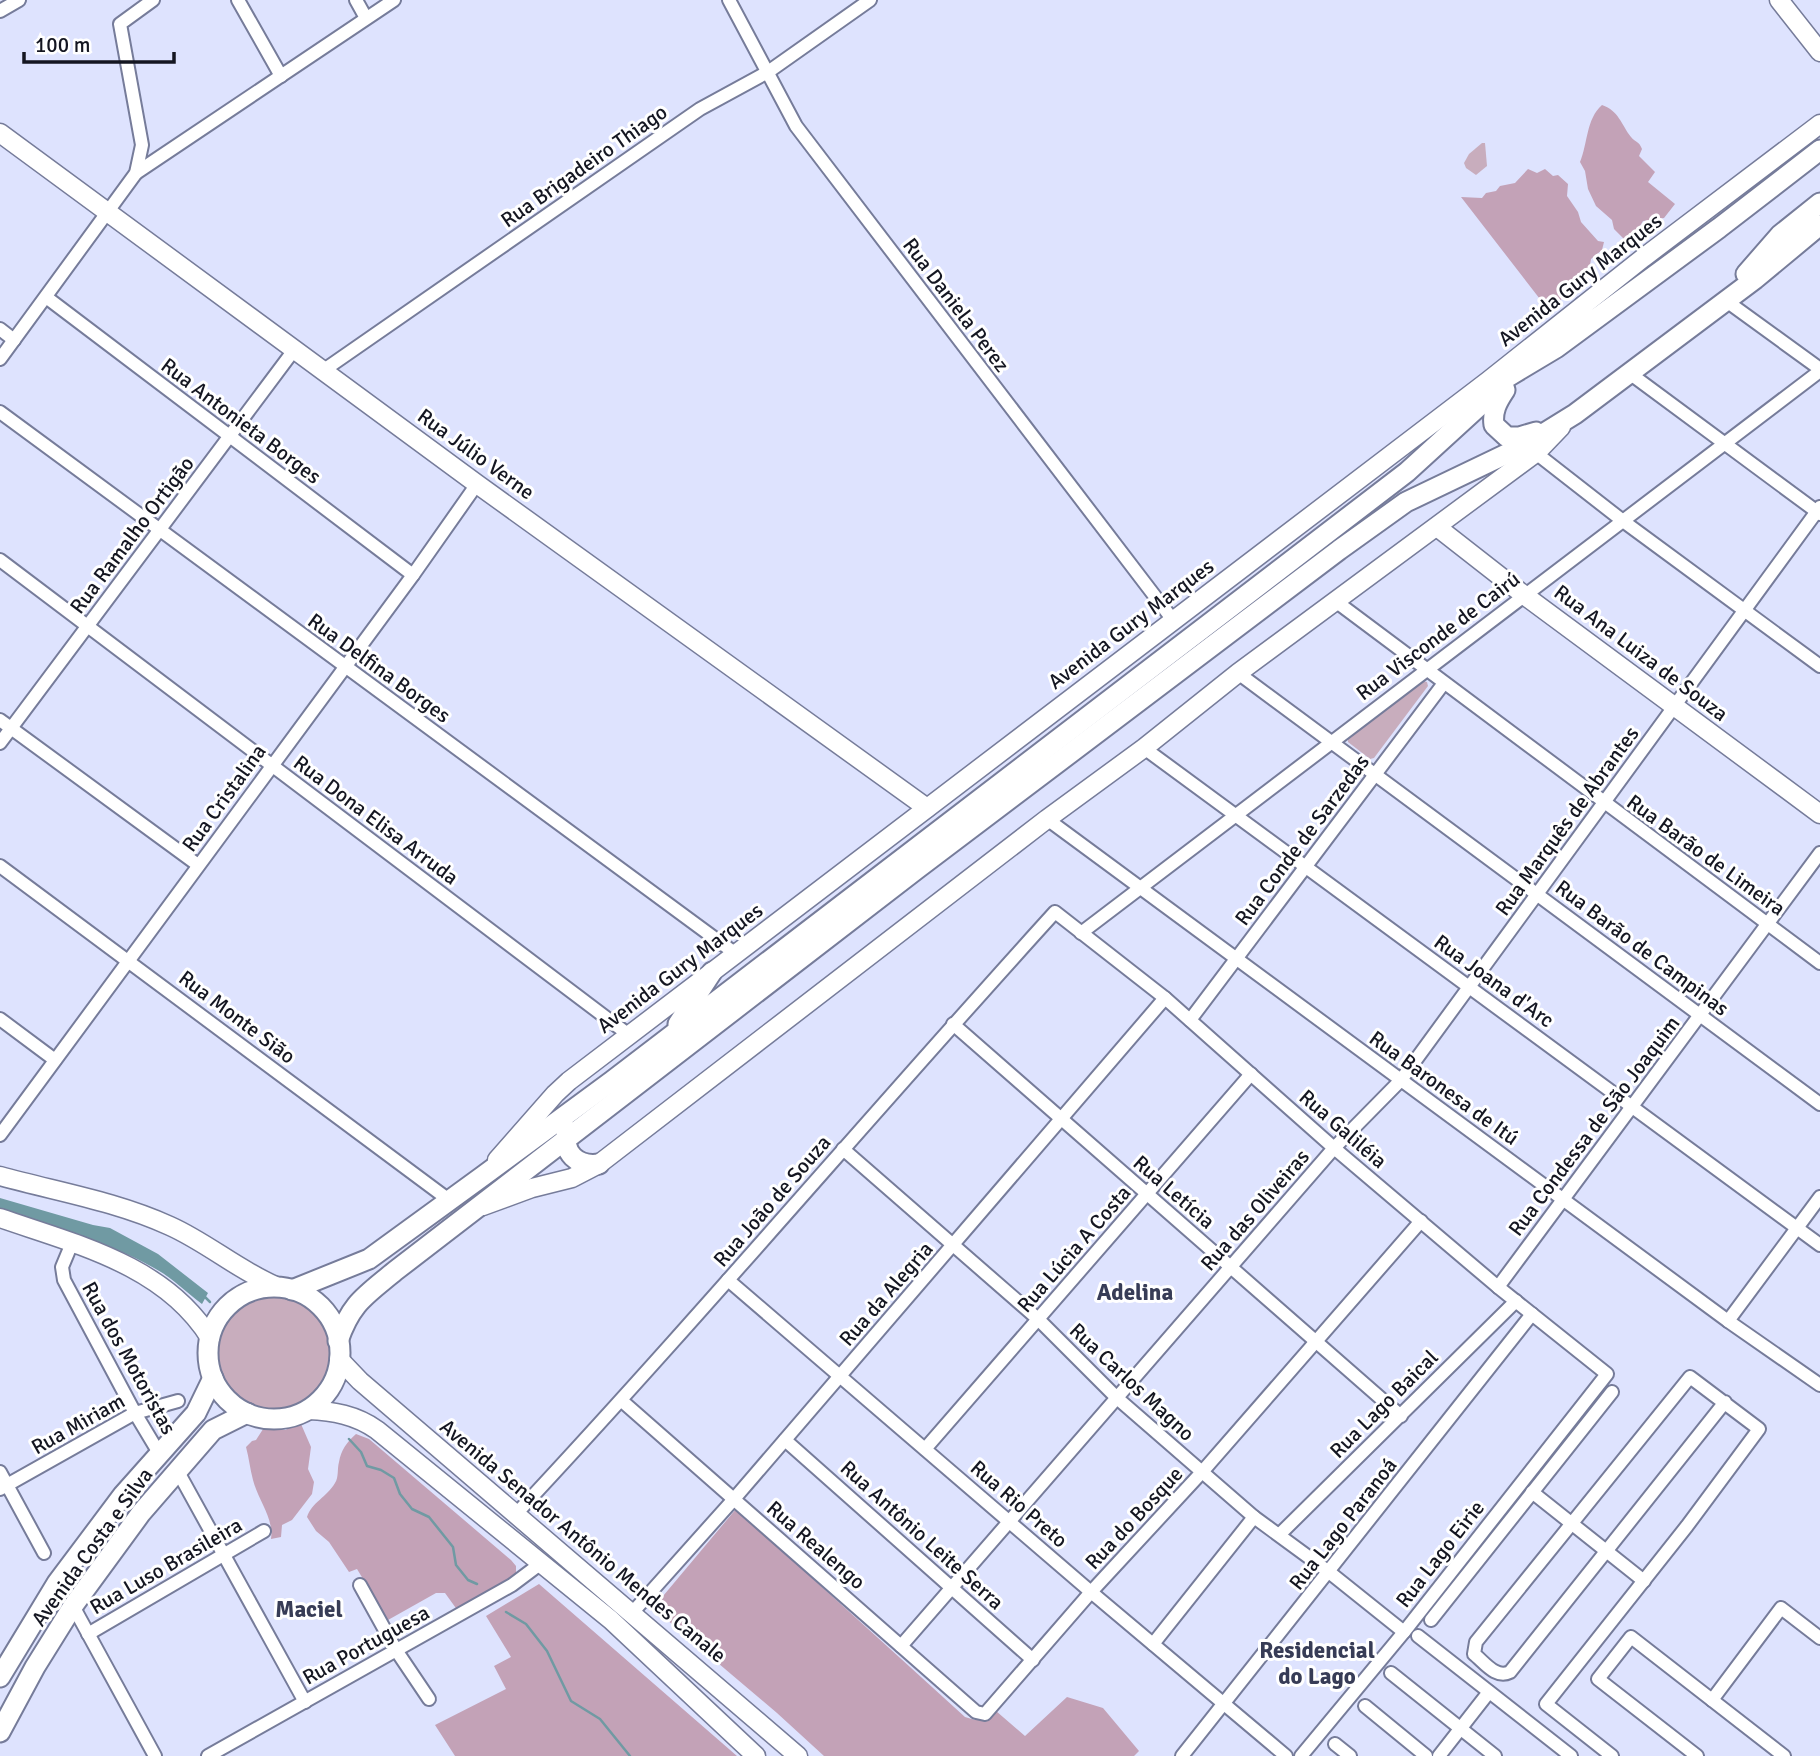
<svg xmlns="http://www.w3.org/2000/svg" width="1820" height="1756" viewBox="0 0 1820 1756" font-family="Signika,sans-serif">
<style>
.green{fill:#c8adbd}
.forest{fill:#c3a2b7}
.water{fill:#709aa3}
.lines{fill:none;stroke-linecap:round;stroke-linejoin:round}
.stream{stroke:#709aa3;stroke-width:2.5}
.street-casing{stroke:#767c9a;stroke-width:16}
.secondary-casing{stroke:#767c9a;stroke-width:21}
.primary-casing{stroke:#767c9a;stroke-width:23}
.street{stroke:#fff;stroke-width:12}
.secondary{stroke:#fff;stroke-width:18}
.primary{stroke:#fff;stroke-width:19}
.labels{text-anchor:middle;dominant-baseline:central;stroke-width:6;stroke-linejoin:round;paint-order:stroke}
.street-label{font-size:21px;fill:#141621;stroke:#fff}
.neighbourhood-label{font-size:23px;font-weight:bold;fill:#373c56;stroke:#fff}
</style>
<rect width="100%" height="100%" fill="#dee3fe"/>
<!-- green -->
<g class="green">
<polygon points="1482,143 1485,143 1487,166 1476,175 1466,168 1464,163 1469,154"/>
<polygon points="1423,681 1427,682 1428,686 1374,758 1370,759 1348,742 1348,738"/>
<circle cx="273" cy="1353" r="57"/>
</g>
<!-- forest -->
<g class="forest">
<path d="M1602,105C1619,111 1621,124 1631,137C1636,143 1639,141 1642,149L1639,156L1655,172L1648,182L1675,204L1664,218L1643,221L1632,239L1626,241L1614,229L1612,220L1596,206L1588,189L1585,171L1580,162C1588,143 1586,119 1602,105Z"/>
<polygon points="1528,169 1537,173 1545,169 1553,176 1558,175 1568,184 1567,196 1578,212 1581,222 1598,241 1604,242 1602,250 1591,259 1588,277 1566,286 1561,300 1543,303 1461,197 1482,198 1486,193 1496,191 1500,186 1515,183"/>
<path d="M291,1424H301L311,1447L308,1469L314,1482L312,1494L292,1520L282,1525L281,1537L271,1539C274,1518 258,1500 253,1480C250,1469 249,1458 246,1447L252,1441L256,1440L265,1426L286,1430Z"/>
<path d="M356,1434L369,1439L511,1560L516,1566V1575L458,1611L445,1593H436L388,1620L357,1569L349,1572L329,1542L316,1531L307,1517C312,1502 327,1497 335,1483C339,1477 337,1469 339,1462C341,1450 347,1442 356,1434Z"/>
<polygon points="736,1509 965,1717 975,1720 996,1711 1025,1736 1067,1697 1103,1708 1139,1751 1134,1756 824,1756 777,1713 653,1608"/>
<polygon points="539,1584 737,1756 455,1756 435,1725 506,1689 494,1666 511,1657 486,1616"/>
</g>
<!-- water -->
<path class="water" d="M0,1198L93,1225L110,1228L158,1254L208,1293L202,1304C186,1292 171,1277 154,1268C106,1241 52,1225 0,1209Z"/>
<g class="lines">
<!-- stream -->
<g class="stream">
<polyline points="204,1296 210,1302"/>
<polyline points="349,1439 361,1452 367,1466 381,1470 394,1478 400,1494 412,1509 429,1517 453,1547 456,1565 468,1580 477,1584"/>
<polyline points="506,1612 526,1624 547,1651 571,1701 600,1719 630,1756"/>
</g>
<defs>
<g id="street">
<polyline points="238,0 281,76"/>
<polyline points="356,0 366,18"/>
<polyline points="729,0 796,126 1173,620"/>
<polyline points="0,11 19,0"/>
<polyline points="136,173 394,0"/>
<polyline points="46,297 413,575"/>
<polyline points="1725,300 1820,369"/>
<polyline points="0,329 14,340"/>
<polyline points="0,359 136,173 142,145 120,24 153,0"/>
<polyline points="324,370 700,109 768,72 870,0"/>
<polyline points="1628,372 1820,514"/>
<polyline points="0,412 736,954"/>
<polyline points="1532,450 1623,521 1820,666"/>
<polyline points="0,560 629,1035"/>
<polyline points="1334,600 1820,963"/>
<polyline points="1238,673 1820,1104"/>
<polyline points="0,720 198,865"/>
<polyline points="0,743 294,350"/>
<polyline points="1144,748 1820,1245"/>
<polyline points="1047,819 1728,1321 1820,1385"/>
<polyline points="0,866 449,1200"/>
<polyline points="1081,933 1820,371"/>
<polyline points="0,1019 55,1060"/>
<polyline points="1190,1020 1444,683"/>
<polyline points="953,1024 1401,1416"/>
<polyline points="0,1135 413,575 477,484"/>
<polyline points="843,1149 1038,1319 1117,1398 1254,1517 1329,1572 1404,1632"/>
<polyline points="72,1243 62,1267 64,1280 135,1413 159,1453"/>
<polyline points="728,1280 1091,1592 1286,1756"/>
<polyline points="1498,1287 1820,853"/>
<polyline points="1728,1321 1820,1197"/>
<polyline points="622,1401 976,1712 985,1714 1091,1592 1202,1472 1421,1221"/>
<polyline points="785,1440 1033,1660"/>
<polyline points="925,1449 1251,1074"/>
<polyline points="177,1470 305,1702"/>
<polyline points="0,1472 44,1553"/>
<polyline points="0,1489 135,1413 178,1401"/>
<polyline points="1532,1492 1644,1581"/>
<path d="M516,1514C700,1317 874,1111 1055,912L1165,998L1334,1148L1498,1287L1607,1374L1404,1632L1301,1756"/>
<polyline points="1280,1534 1516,1301"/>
<polyline points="360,1585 396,1650 429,1699"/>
<polyline points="73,1606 155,1756"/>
<polyline points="632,1613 734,1499 1165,998"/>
<polyline points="1431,1620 1612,1392"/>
<polyline points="88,1634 264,1531"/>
<polyline points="1418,1636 1571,1756"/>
<polyline points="1153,1644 1254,1517"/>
<polyline points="901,1646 1334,1148 1401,1080 1820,507"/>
<polyline points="1391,1673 1495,1756"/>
<polyline points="1712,1700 1781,1608 1820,1638"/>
<polyline points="1365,1706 1426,1756"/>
<polyline points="1335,1744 1350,1756"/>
<polyline points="208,1756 512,1585 540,1564"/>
<polyline points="1182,1756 1532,1314"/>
<polyline points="1439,1756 1489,1692"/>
<path d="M1612,1756L1546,1704L1687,1526L1759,1429L1690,1377L1476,1642L1474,1654C1485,1663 1496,1679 1510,1672L1725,1402"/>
<polyline points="1697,1756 1598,1679 1631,1637 1784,1756"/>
</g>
<g id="secondary">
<polyline points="1779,0 1820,52"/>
<polyline points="0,133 477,484 927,808"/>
<polyline points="1437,527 1524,595 1820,814"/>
<polyline points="497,1160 555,1094 569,1081 1488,381 1643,258 1820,124"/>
<path d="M0,1176C58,1192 115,1201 170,1226C208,1243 239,1271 278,1287"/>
<polyline points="483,1206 532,1188 572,1178 599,1164 1047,819 1144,748 1238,673 1537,452 1561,427"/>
<path d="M0,1218C75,1244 165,1265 210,1338"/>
<polyline points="339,1359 360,1381 798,1756"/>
<path d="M308,1410C333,1411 356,1415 377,1430L611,1620L756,1756"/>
</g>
<g id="primary">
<polyline points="1746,274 1780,235 1820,203"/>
<polyline points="1563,337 1584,306"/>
<path d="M1505,390C1497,402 1492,411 1494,425L1507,437H1519L1536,432"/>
<polyline points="678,1024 712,972"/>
<path d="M567,1130C562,1153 577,1167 599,1164"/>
<circle cx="274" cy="1353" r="66"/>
<polyline points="292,1290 369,1259 483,1176 612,1081 1407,472 1488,398 1506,378 1556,348 1719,228 1820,150"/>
<path d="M338,1341C351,1303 365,1296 395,1271L917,869L1339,550L1406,502L1525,445L1575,414L1755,279L1820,225"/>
<polyline points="0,1677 57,1583 123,1495 196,1413 213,1378"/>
<polyline points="0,1732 35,1667 73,1606 141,1513 213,1430 247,1413"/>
</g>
</defs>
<!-- street casing -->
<use href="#street" class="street-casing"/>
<!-- secondary casing -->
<use href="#secondary" class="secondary-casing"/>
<!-- primary casing -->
<use href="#primary" class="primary-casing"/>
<!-- street -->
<use href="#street" class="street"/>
<!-- secondary -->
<use href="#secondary" class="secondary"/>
<!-- primary -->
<use href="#primary" class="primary"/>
</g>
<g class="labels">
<!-- street labels -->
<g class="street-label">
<text transform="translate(584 166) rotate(-35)">Rua Brigadeiro Thiago</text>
<text transform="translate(1580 280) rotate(-38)">Avenida Gury Marques</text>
<text transform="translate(956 305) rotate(53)">Rua Daniela Perez</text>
<text transform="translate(241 421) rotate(37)">Rua Antonieta Borges</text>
<text transform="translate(476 454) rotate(36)">Rua Júlio Verne</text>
<text transform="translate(132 535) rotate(-53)">Rua Ramalho Ortigão</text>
<text transform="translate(1131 624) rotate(-37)">Avenida Gury Marques</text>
<text transform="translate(1438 636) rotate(-37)">Rua Visconde de Cairú</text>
<text transform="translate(1641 653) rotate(37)">Rua Ana Luiza de Souza</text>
<text transform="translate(379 668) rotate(36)">Rua Delfina Borges</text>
<text transform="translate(224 798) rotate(-54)">Rua Cristalina</text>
<text transform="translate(376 820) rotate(37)">Rua Dona Elisa Arruda</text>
<text transform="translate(1567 821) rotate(-54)">Rua Marquês de Abrantes</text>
<text transform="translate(1302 840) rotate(-53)">Rua Conde de Sarzedas</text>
<text transform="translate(1706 855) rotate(36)">Rua Barão de Limeira</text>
<text transform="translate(1642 948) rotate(37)">Rua Barão de Campinas</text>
<text transform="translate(680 968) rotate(-37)">Avenida Gury Marques</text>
<text transform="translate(1494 981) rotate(36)">Rua Joana d'Arc</text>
<text transform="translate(237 1017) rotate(37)">Rua Monte Sião</text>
<text transform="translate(1444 1088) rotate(36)">Rua Baronesa de Itú</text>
<text transform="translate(1594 1126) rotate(-53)">Rua Condessa de São Joaquim</text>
<text transform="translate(1343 1129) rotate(41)">Rua Galiléia</text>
<text transform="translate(1174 1192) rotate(41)">Rua Letícia</text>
<text transform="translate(772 1201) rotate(-49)">Rua João de Souza</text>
<text transform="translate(1255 1210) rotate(-49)">Rua das Oliveiras</text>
<text transform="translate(1074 1249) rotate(-49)">Rua Lúcia A Costa</text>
<text transform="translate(886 1294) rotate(-49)">Rua da Alegria</text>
<text transform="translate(129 1358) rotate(61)">Rua dos Motoristas</text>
<text transform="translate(1132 1382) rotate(43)">Rua Carlos Magno</text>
<text transform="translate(1384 1404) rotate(-45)">Rua Lago Baical</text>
<text transform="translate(78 1424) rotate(-29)">Rua Miriam</text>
<text transform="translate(1019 1504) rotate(41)">Rua Rio Preto</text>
<text transform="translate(1134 1518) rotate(-47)">Rua do Bosque</text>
<text transform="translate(1343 1524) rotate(-52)">Rua Lago Paranoá</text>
<text transform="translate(922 1535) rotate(42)">Rua Antônio Leite Serra</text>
<text transform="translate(583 1541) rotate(40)">Avenida Senador Antônio Mendes Canale</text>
<text transform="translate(816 1545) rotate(41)">Rua Realengo</text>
<text transform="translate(92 1547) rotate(-54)">Avenida Costa e Silva</text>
<text transform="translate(1440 1554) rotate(-52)">Rua Lago Eirie</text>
<text transform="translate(166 1566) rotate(-30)">Rua Luso Brasileira</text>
<text transform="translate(366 1645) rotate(-29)">Rua Portuguesa</text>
</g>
<!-- neighbourhood labels -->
<g class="neighbourhood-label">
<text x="1135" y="1292">Adelina</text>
<text x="309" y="1609">Maciel</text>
<text x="1317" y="1650">Residencial<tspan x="1317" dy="26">do Lago</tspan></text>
</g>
</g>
<!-- scale -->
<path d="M24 52v10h150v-10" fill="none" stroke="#141621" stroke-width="3.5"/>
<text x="35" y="52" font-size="21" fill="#141621" stroke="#ffffff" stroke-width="5" paint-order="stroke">100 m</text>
</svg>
